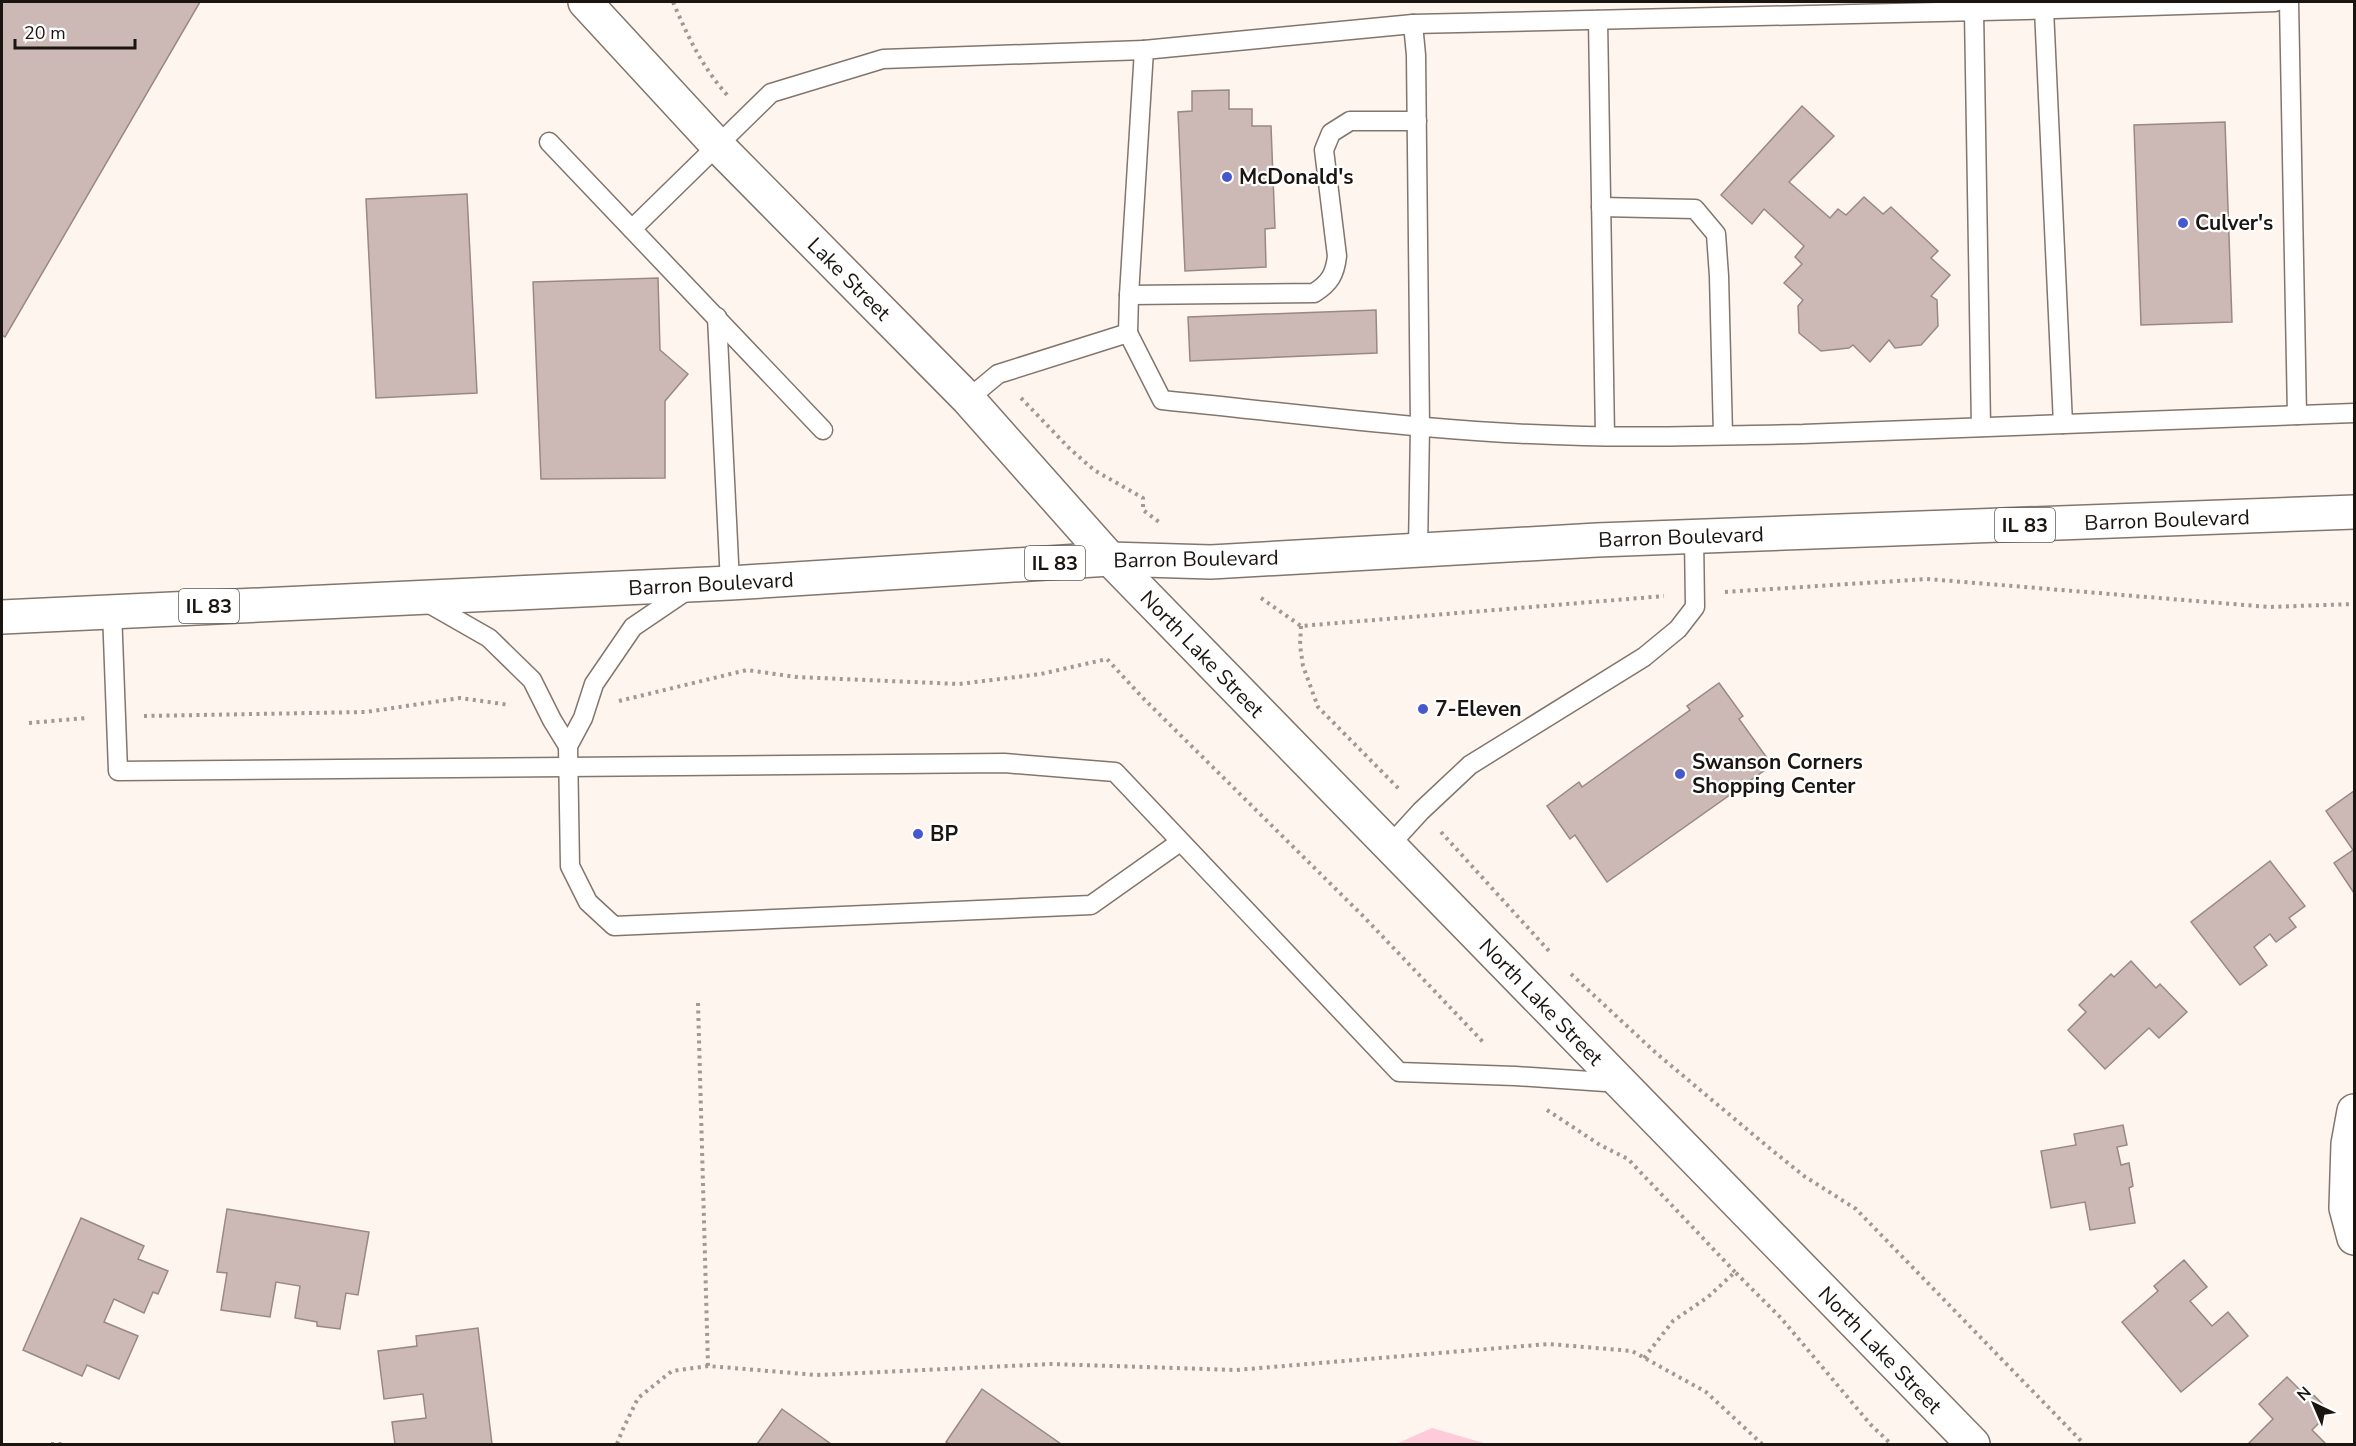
<svg xmlns="http://www.w3.org/2000/svg" width="2356" height="1446" viewBox="0 0 2356 1446" font-family="'Nunito Sans',sans-serif">
<style>
.green{fill:#ffcad9}
.building{fill:#ccb9b6;stroke:#9a8885;stroke-width:1.5}
.lines{fill:none;stroke-linecap:round;stroke-linejoin:round}
.lane-casing{stroke:#82756c;stroke-width:21}
.street-casing{stroke:#82756c;stroke-width:36}
.secondary-casing{stroke:#82756c;stroke-width:36}
.primary-casing{stroke:#82756c;stroke-width:36}
.path{stroke:#a19993;stroke-width:4;stroke-dasharray:3 4.5;stroke-linecap:butt}
.lane{stroke:#fff;stroke-width:18}
.street{stroke:#fff;stroke-width:33}
.secondary{stroke:#fff;stroke-width:33}
.primary{stroke:#fff;stroke-width:33}
.poi-dot{fill:#4558cc;stroke:#fff;stroke-width:2}
.labels{text-anchor:middle;dominant-baseline:central;stroke-width:4.5;stroke-linejoin:round;paint-order:stroke}
.shield{fill:#fff;stroke:#5f5b58;stroke-width:1.5}
.shield-label{font-size:20px;font-weight:bold;fill:#1a1511}
.poi-label{font-size:21px;font-weight:bold;fill:#1a1511;stroke:#fff;text-anchor:start}
.street-label{font-size:21px;fill:#1a1511;stroke:#fff}
</style>
<rect width="100%" height="100%" fill="#fef5ee"/>
<!-- green -->
<polygon class="green" points="1432,1428 1487,1444 1396,1444"/>
<!-- building -->
<g class="building">
<polygon points="2,2 200,2 5,337 2,335"/>
<polygon points="1229,90 1229,109 1252,109 1252,126 1271,126 1275,228 1265,229 1266,267 1185,271 1178,112 1192,111 1192,91"/>
<polygon points="1802,106 1834,136 1789,182 1830,218 1838,209 1846,215 1864,197 1883,214 1891,207 1938,251 1931,258 1950,275 1931,296 1937,300 1938,326 1921,345 1895,348 1889,340 1870,362 1853,345 1849,348 1821,351 1799,333 1798,306 1803,300 1784,283 1802,264 1795,257 1804,246 1764,209 1752,224 1721,195"/>
<polygon points="2225,122 2232,322 2141,325 2134,125"/>
<polygon points="467,194 477,393 376,398 366,199"/>
<polygon points="658,278 660,350 688,374 665,401 665,478 541,479 533,282"/>
<polygon points="1376,310 1377,353 1190,361 1188,317"/>
<polygon points="1719,683 1743,716 1739,719 1772,765 1607,882 1575,835 1570,839 1547,806 1579,782 1582,787 1690,710 1687,706"/>
<polygon points="2354,791 2354,893 2334,863 2353,850 2326,811"/>
<polygon points="2270,861 2305,906 2289,918 2296,927 2276,942 2270,934 2254,947 2267,965 2240,985 2191,922"/>
<polygon points="2131,961 2156,988 2160,984 2187,1012 2159,1038 2149,1028 2105,1069 2068,1030 2086,1012 2079,1005 2111,974 2114,977"/>
<polygon points="2123,1125 2127,1145 2117,1147 2121,1165 2129,1163 2133,1186 2129,1188 2135,1223 2090,1230 2085,1202 2051,1208 2041,1151 2076,1145 2074,1134"/>
<polygon points="227,1209 369,1232 358,1295 346,1293 340,1329 317,1326 317,1322 295,1318 300,1286 276,1282 270,1317 221,1310 227,1273 217,1272"/>
<polygon points="81,1218 144,1246 138,1259 168,1271 158,1294 153,1292 144,1313 114,1299 104,1322 138,1336 119,1379 87,1365 82,1376 23,1350"/>
<polygon points="2184,1260 2207,1287 2190,1301 2212,1326 2228,1312 2248,1336 2181,1392 2122,1322 2158,1291 2154,1286"/>
<polygon points="478,1328 492,1444 395,1444 392,1422 426,1418 423,1394 384,1399 378,1351 417,1346 416,1336"/>
<polygon points="2287,1377 2300,1390 2304,1385 2330,1412 2312,1430 2326,1444 2248,1444 2273,1419 2259,1404"/>
<polygon points="982,1389 1061,1444 950,1444 946,1442"/>
<polygon points="782,1409 831,1444 757,1444"/>
</g>
<g class="lines">
<defs>
<g id="lane">
<polyline points="2289,2 2297,415"/>
<polyline points="2044,9 2063,424"/>
<polyline points="1974,11 1981,427"/>
<polyline points="1598,20 1605,436"/>
<polyline points="1413,24 1416,55 1420,426 1418,550"/>
<polyline points="549,142 823,430"/>
<polyline points="1601,207 1695,209 1716,234 1719,276 1723,435"/>
<polyline points="632,229 771,93 883,59 1144,50"/>
<path d="M1129,295L1314,293C1330,283 1335,274 1337,256L1324,150L1331,133L1350,121H1417"/>
<polyline points="717,317 730,583"/>
<path d="M1128,333L1162,400C1302,414 1443,433 1584,436C1657,438 1731,435 1803,434L2354,413"/>
<polyline points="968,399 998,374 1128,333 1129,295 1144,50 1413,24 2024,10 2275,2"/>
<polyline points="689,589 633,627 594,684 583,718 568,746 570,866 588,902 614,926 1091,905 1180,842"/>
<polyline points="426,602 489,638 532,680 552,720 568,746"/>
<polyline points="112,611 118,771 1004,763 1115,772 1399,1072 1515,1076 1620,1083"/>
<polyline points="1389,846 1421,811 1470,765 1644,657 1678,629 1695,607 1694,536"/>
</g>
<g id="street">
<polyline points="585,2 717,145 968,399 1110,559"/>
<polyline points="2354,1111 2348,1144 2346,1208 2354,1238"/>
</g>
<polyline id="secondary" points="1110,559 1973,1444"/>
<polyline id="primary" points="2,617 730,583 1110,559 1211,562 1597,540 2354,512"/>
</defs>
<!-- lane casing -->
<use href="#lane" class="lane-casing"/>
<!-- street casing -->
<use href="#street" class="street-casing"/>
<!-- secondary casing -->
<use href="#secondary" class="secondary-casing"/>
<!-- primary casing -->
<use href="#primary" class="primary-casing"/>
<!-- path -->
<g class="path">
<path d="M673,2C688,37 702,67 728,96"/>
<polyline points="1021,398 1068,447 1094,470 1143,498 1143,510 1159,522"/>
<polyline points="1725,592 1927,579 2269,607 2354,604"/>
<polyline points="1261,598 1301,626 1664,596"/>
<polyline points="1301,626 1300,645 1303,666 1318,707 1400,790"/>
<polyline points="619,701 747,670 796,677 959,684 1041,674 1107,659 1142,697 1364,917 1484,1043"/>
<polyline points="144,716 366,712 460,698 510,705"/>
<polyline points="29,723 86,718"/>
<polyline points="1441,832 1549,951"/>
<polyline points="1571,974 1656,1053 1768,1147 1804,1176 1856,1209 2084,1444"/>
<polyline points="698,1003 708,1366"/>
<polyline points="1547,1110 1600,1145 1628,1159 1735,1272"/>
<polyline points="1644,1358 1673,1321 1708,1297 1735,1272 1781,1318 1871,1425 1891,1444"/>
<polyline points="51,1444 66,1444"/>
<polyline points="617,1444 622,1431 638,1398 672,1371 708,1366 817,1375 1052,1364 1236,1370 1548,1344 1632,1351 1706,1392 1762,1444"/>
</g>
<!-- lane -->
<use href="#lane" class="lane"/>
<!-- street -->
<use href="#street" class="street"/>
<!-- secondary -->
<use href="#secondary" class="secondary"/>
<!-- primary -->
<use href="#primary" class="primary"/>
</g>
<!-- markers -->
<g class="poi-dot">
<circle cx="1227" cy="177" r="6"/>
<circle cx="2183" cy="223" r="6"/>
<circle cx="1423" cy="709" r="6"/>
<circle cx="1680" cy="774" r="6"/>
<circle cx="918" cy="834" r="6"/>
</g>
<g class="labels">
<!-- shield labels -->
<g class="shield">
<rect x="1995" y="508" width="60" height="34" rx="4.5"/>
<rect x="1025" y="546" width="60" height="34" rx="4.5"/>
<rect x="179" y="589" width="60" height="34" rx="4.5"/>
</g>
<g class="shield-label">
<text x="2025" y="525">IL 83</text>
<text x="1055" y="563">IL 83</text>
<text x="209" y="606">IL 83</text>
</g>
<!-- poi labels -->
<g class="poi-label">
<text x="1239" y="177">McDonald's</text>
<text x="2195" y="223">Culver's</text>
<text x="1435" y="709">7-Eleven</text>
<text x="1692" y="762">Swanson Corners<tspan x="1692" dy="24">Shopping Center</tspan></text>
<text x="930" y="834">BP</text>
</g>
<!-- street labels -->
<g class="street-label">
<text transform="translate(849 279) rotate(45)">Lake Street</text>
<text transform="translate(2167 520) rotate(-2)">Barron Boulevard</text>
<text transform="translate(1681 537) rotate(-2)">Barron Boulevard</text>
<text transform="translate(1196 559) rotate(-1)">Barron Boulevard</text>
<text transform="translate(711 584) rotate(-3)">Barron Boulevard</text>
<text transform="translate(1202 654) rotate(46)">North Lake Street</text>
<text transform="translate(1541 1002) rotate(46)">North Lake Street</text>
<text transform="translate(1880 1350) rotate(46)">North Lake Street</text>
</g>
</g>
<!-- border -->
<rect width="2356" height="1446" fill="none" stroke="#1a1511" stroke-width="6"/>
<!-- north arrow -->
<g transform="translate(2314 1404) rotate(316)" stroke="#ffffff" stroke-width="4.5" paint-order="stroke">
<path d="M0-4.5L10 22L0 15L-10 22Z" fill="#1a1511"/>
<text y="-9" font-size="16" font-weight="bold" text-anchor="middle" fill="#1a1511">N</text>
</g>
<!-- scale -->
<path d="M15 39v9h120v-9" fill="none" stroke="#1a1511" stroke-width="3"/>
<text x="24" y="39" font-size="18" fill="#1a1511" stroke="#ffffff" stroke-width="4.5" paint-order="stroke">20 m</text>
</svg>
